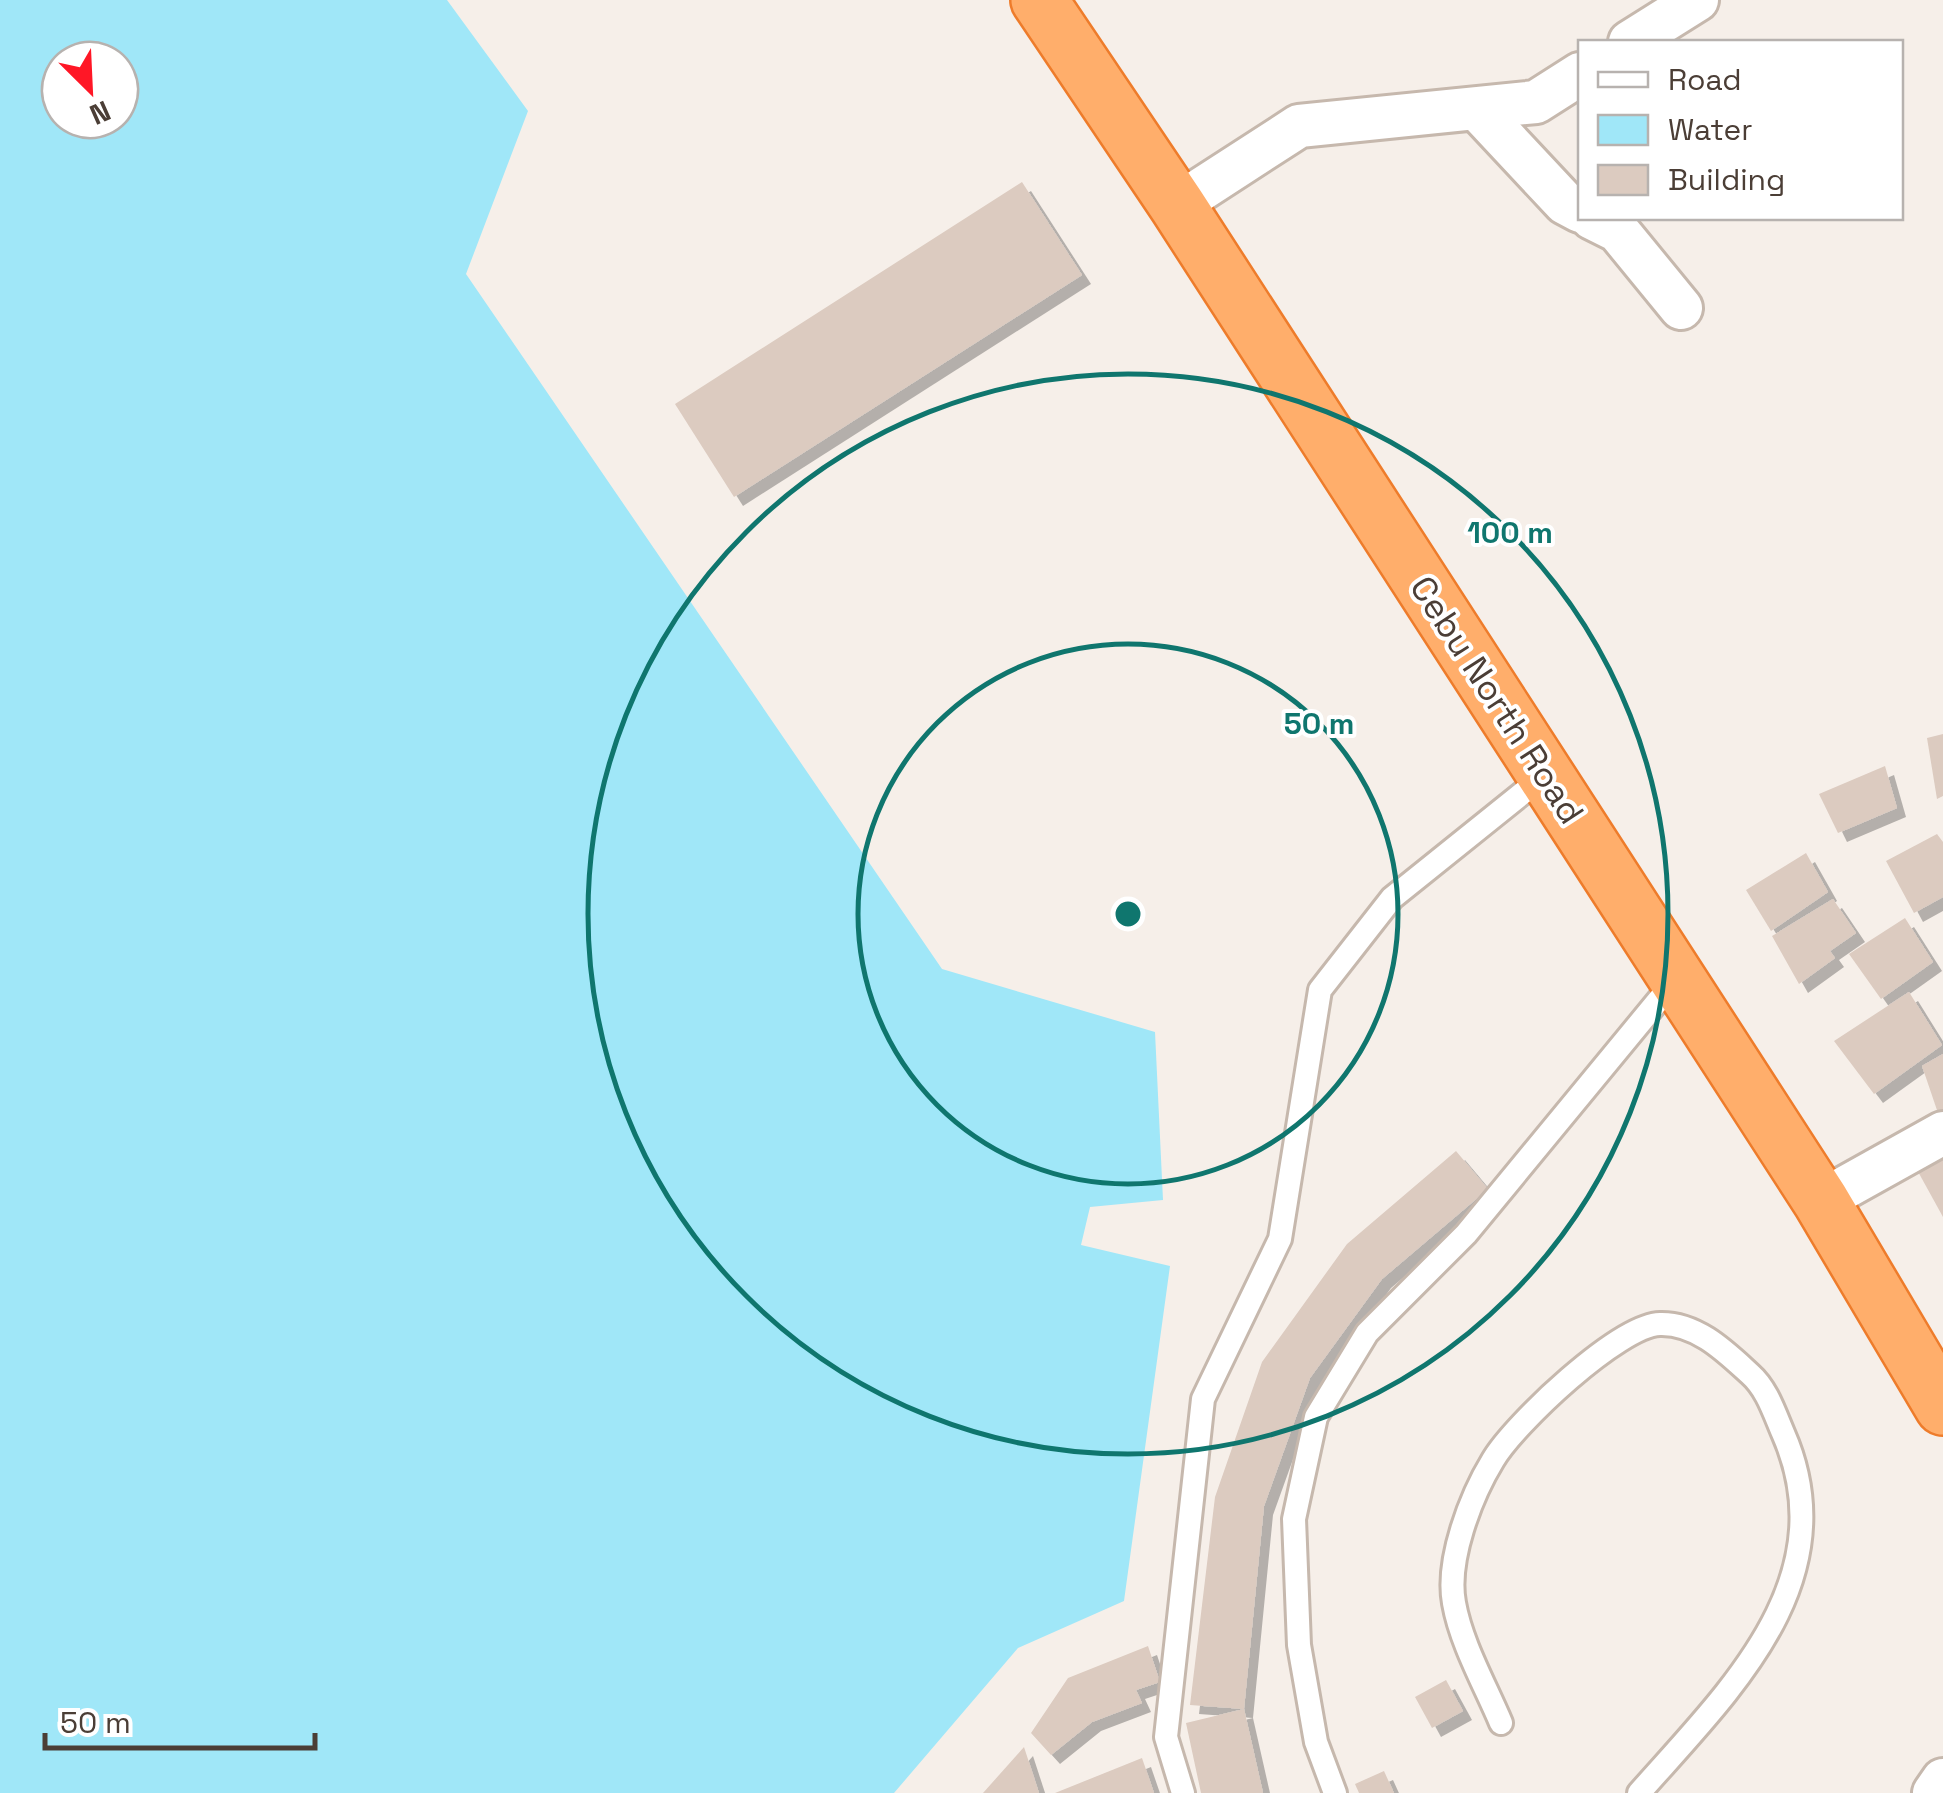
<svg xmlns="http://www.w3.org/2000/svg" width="1943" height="1793" viewBox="0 0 1943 1793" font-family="'Space Grotesk',sans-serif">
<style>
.water{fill:#a0e7f8;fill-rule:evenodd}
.building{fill:#dccbc0;filter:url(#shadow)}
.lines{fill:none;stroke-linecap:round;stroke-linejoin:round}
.lane-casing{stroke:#c6b8ad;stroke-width:28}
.street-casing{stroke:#c6b8ad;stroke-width:48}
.highway-casing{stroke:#ee7c2b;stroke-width:60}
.lane{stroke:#fff;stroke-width:22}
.street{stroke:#fff;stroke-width:42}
.highway{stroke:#ffae6b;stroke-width:55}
.ring{fill:none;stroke:#0f766e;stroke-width:5}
.labels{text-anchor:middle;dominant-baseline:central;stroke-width:8;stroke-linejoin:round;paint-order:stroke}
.street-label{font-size:35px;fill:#4b3e36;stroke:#fff}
.centre{fill:#0f766e;stroke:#fff;stroke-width:5}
.ring-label{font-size:30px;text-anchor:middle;font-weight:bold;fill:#0f766e;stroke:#fff;stroke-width:8;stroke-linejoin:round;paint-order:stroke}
</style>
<defs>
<filter id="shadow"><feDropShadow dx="9" dy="9" stdDeviation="0" flood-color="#0004"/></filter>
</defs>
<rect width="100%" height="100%" fill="#f6efe9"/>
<!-- water -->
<path class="water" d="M0,0H447L528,111L466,274L942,969L1155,1032L1163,1200L1090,1207L1081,1245L1170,1266L1124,1601L1018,1648L894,1793H0ZM60,60H120V120H60Z"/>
<!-- building -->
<g class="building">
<polygon points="1022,182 1082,275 734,497 675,404"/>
<polygon points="1943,734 1943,796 1937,799 1927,738"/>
<polygon points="1885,766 1897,808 1838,833 1819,794"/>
<polygon points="1937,834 1943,842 1943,897 1914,913 1886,861"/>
<polygon points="1806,853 1828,892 1771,931 1746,890"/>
<polygon points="1833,899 1856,933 1830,951 1835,958 1799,984 1772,936"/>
<polygon points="1905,918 1933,962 1881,999 1849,954"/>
<polygon points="1909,992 1942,1045 1874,1094 1834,1041"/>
<polygon points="1943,1054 1943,1117 1940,1119 1922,1066"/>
<polygon points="1456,1151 1488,1189 1382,1279 1310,1378 1264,1506 1244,1709 1190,1705 1215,1497 1262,1362 1347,1244"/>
<polygon points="1943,1154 1943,1217 1916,1168"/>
<polygon points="1148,1646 1160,1682 1136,1690 1142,1703 1092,1722 1051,1755 1031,1733 1068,1678"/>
<polygon points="1446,1680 1463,1711 1432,1728 1415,1697"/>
<polygon points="1244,1709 1263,1793 1201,1793 1186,1723"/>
<polygon points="1024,1747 1039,1793 983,1793"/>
<polygon points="1142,1758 1154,1793 1055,1793"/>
<polygon points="1384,1771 1394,1793 1359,1793 1355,1784"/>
</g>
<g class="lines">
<defs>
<g id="lane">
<path d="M1501,1723C1485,1685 1461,1643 1454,1603C1446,1560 1471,1496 1493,1460C1514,1424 1619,1325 1660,1324C1697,1323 1726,1352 1750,1374C1767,1389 1774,1412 1783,1433C1848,1580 1728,1692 1639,1793"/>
<polyline points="1183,1793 1166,1737 1203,1399 1280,1239 1320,990 1392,898 1545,775"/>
<polyline points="1335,1793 1316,1742 1299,1645 1294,1519 1316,1417 1367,1333 1466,1234 1676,979"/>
</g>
<g id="street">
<polyline points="1630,42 1697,0"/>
<polyline points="1479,111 1565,203 1580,211"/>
<polyline points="1177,205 1299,126 1536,102 1580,74"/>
<polyline points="1592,218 1618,231 1681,308"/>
<polyline points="1821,1201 1943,1133"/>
<polyline points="1934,1793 1943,1780"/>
</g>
<polyline id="highway" points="1039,0 1177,205 1821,1201 1943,1407"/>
</defs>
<!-- lane casing -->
<use href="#lane" class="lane-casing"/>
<!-- street casing -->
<use href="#street" class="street-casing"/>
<!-- highway casing -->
<use href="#highway" class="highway-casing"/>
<!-- lane -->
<use href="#lane" class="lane"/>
<!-- street -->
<use href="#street" class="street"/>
<!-- highway -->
<use href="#highway" class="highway"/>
</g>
<!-- distance rings -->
<g class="ring">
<circle cx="1128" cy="914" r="270"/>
<circle cx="1128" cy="914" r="540"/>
</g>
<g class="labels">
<!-- street labels -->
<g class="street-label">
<text transform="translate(1497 700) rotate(57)">Cebu North Road</text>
</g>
</g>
<circle cx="1128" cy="914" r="15" class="centre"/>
<g class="ring-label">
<text x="1510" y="543">100 m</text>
<text x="1319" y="734">50 m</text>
</g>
<!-- legend -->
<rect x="1578" y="40" width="325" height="180" fill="#ffffff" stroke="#b7b2af" stroke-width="2.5"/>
<rect x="1598" y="72" width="50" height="15" fill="#ffffff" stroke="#b7b2af" stroke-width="2.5"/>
<text x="1668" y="90" font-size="30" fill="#4b3e36">Road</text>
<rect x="1598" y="115" width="50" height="30" fill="#a0e7f8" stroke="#b7b2af" stroke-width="2.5"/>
<text x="1668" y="140" font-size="30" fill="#4b3e36">Water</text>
<rect x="1598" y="165" width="50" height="30" fill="#dccbc0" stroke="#b7b2af" stroke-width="2.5"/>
<text x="1668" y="190" font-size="30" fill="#4b3e36">Building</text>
<!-- north arrow -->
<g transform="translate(90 90) rotate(156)"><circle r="48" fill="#ffffff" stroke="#b7b2af" stroke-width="2.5"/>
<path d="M0-8L18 38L0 25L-18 38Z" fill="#ff1726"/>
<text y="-15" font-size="28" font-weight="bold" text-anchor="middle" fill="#4b3e36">N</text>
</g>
<!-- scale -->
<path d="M45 1733v15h270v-15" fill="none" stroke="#4b3e36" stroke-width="5"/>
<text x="60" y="1733" font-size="30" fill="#4b3e36" stroke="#ffffff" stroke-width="8" paint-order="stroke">50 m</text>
</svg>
